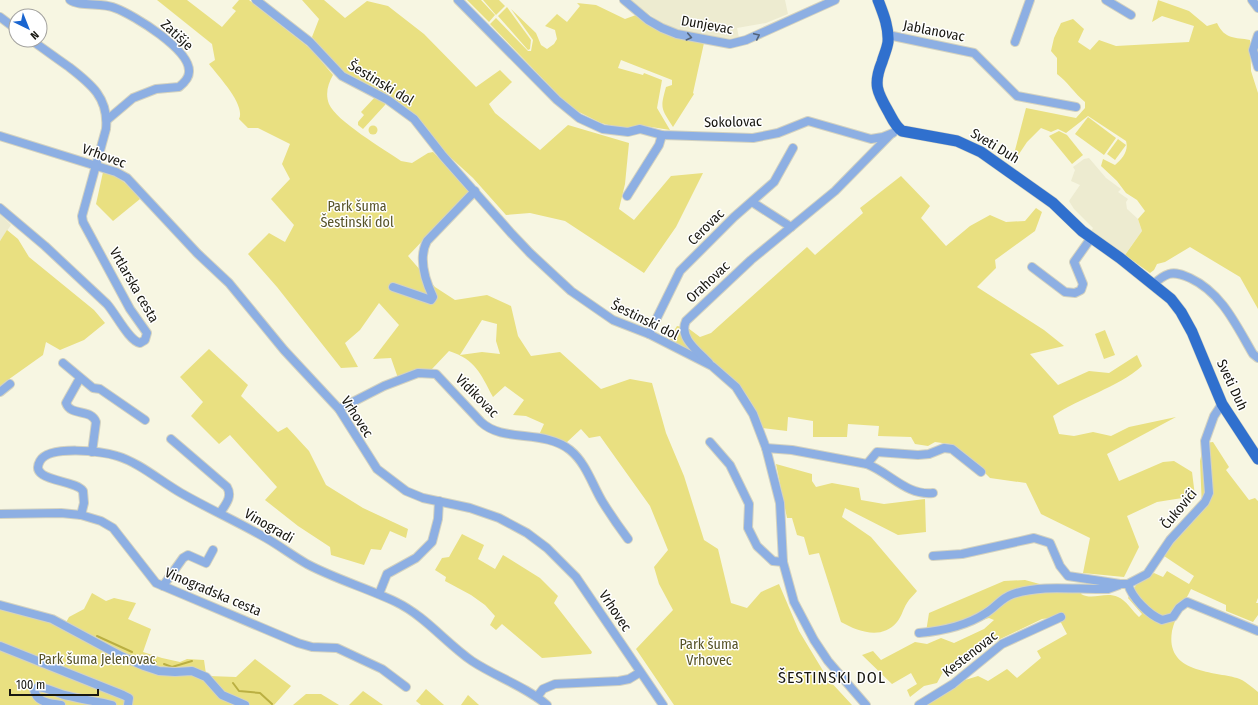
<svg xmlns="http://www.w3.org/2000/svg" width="1258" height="705" viewBox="0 0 1258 705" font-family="'Fira Sans Condensed',sans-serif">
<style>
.built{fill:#edebd0}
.green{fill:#e9e081;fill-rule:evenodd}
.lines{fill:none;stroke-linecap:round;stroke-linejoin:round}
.stream{stroke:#baaf42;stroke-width:2}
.minor-casing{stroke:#d3d2c0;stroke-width:10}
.major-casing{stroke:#d3d2c0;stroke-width:12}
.minor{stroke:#8dafe3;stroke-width:8}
.major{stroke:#3070ce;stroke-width:11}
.oneway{stroke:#52637a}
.labels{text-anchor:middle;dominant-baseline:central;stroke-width:3;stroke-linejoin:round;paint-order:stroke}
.street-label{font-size:14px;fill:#181710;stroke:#fff}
.park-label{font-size:14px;fill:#575327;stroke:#fff}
.quarter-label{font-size:16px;letter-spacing:1px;fill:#181710;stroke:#fff}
</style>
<rect width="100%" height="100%" fill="#f7f6e2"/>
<!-- built -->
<g class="built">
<polygon points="631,0 785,0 788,14 766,23 737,28 739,38 730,39 679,30 662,24"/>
<polygon points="1089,158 1106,178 1121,189 1118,192 1128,199 1126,202 1127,209 1138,219 1142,231 1124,256 1090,233 1093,228 1074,209 1069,201 1080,185 1071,181 1075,170 1073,167 1084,159"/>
<polygon points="0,214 11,225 0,241"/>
</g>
<!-- green -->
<g class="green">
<path d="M157,0H187L222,27L236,11L232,8L239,0H249L311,49L333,75C328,84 325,93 329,104C336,121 384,149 401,161L412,163L428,153L433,152L435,154L469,192L408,256L435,287L455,300L487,295L511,306L518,336L531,356L560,352L601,389L630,379L652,383L666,433L684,476L704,540L718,549L731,603L747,608L761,592L779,584L799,631L828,679L852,705H674L636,649L673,610L659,584L654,567L668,550L650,506L600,436L589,438L581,429L566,443L539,435L544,424L526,416L513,415L524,400L505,386L493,397C480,373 476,360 449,351L432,369H417L398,378L391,358L373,359L399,325L379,303L360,330L345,343L358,367L341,368L277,287L248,254L269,233L285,242L294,225L271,199L290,179L282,164L290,144L258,128H248L239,119C246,105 218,76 209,64L215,60L212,44ZM482,320L497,324L496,341L500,354L482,352L460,355Z"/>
<polygon points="302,0 324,0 345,18 367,1 388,6 424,34 476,87 500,70 512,82 489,104 495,113 540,150 568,125 629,143 625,184 619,209 634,220 671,176 703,173 676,227 644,273 565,221 530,213 506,215 473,178 438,146 427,130 350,78 340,69 312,37 319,19"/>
<polygon points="467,0 481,0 495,15 489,22"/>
<polygon points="483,0 499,0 505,6 496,15"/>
<path d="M1158,0L1189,11L1207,26L1217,23C1225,40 1235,37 1250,40L1251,71L1258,93V309L1240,277L1190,247L1165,262L1157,264L1154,270L1150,273L1125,255L1142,231L1138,219L1145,211L1137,200L1126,193L1117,181L1101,166L1103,159L1115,165C1122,159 1129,151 1126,141L1088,116L1066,133L1058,129L1051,132L1041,128L1027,142L1017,157L1014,154L1026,108L1076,118L1085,108V102C1074,93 1068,82 1057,74V58L1051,51L1054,38L1061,23L1073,19L1084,29L1078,42L1090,50L1099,40L1116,46L1189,42L1194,26L1162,16L1152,22Z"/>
<path d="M577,3L596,5L625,19L636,15L667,35L704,43L693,93L694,94L673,127C661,108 660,109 666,87L672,85V80L621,60L618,68L643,75L644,73L662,80L657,108L670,130L639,125L626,128L616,127L601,123L571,108L490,24L496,18L528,51H531L533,40L511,9L536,33L541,45L547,49L554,44L557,39L555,30L545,26L557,14L567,22L580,6Z"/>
<polygon points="507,7 531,40 530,49 528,50 498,16"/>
<polygon points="376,96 386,101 385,105 363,129 358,125 358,122 364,115 361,112"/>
<polygon points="1088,117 1116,138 1104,155 1075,134"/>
<circle cx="373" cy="130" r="4.5"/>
<polygon points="1059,131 1067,135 1083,155 1072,164 1049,136"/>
<polygon points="1118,139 1126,145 1115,160 1107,154"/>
<path d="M103,172C121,177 129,185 140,199L113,221L96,204Z"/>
<path d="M901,176L930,206L921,218L946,246L970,226L990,215L1006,222L1025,221L1036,208L1042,212L1035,231L995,260L996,268L977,287L1044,330L1064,346L1030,354L1058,385L1089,371L1109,373L1137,355L1142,366C1117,388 1081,397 1053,416L1059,434L1074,436L1093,432L1111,436L1129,427L1176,417L1107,454L1119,481L1163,462L1174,461L1192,472L1195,496L1157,502L1127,516L1139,547L1124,577L1083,573L1090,538L1041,514L1026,483L990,478L970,458L950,444L935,442L928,446L915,444L911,437L878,436L879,426L848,424L847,437H813V421L788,417L787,431L762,428C747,377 712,362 668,340L677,326L688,328L700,337L711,333L807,247L815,255L863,213L860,208Z"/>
<polygon points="7,230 18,239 29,257 94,310 105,323 84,340 60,350 46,342 43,355 5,382 0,388 0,241"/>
<polygon points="1105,330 1115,355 1104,359 1095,334"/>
<polygon points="209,349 248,385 241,396 278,432 287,427 309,451 326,485 363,508 408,529 406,538 390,531 381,550 371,549 364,565 331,555 330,547 298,526 265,500 277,487 230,435 219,444 191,416 203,402 180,377"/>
<path d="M1213,442L1229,467L1226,470L1249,500L1255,498L1258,501V598L1256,603H1258V615L1253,622L1226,611V605L1191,589C1185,602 1175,617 1172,631C1165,673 1212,671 1237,678C1244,680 1252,687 1258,692V705H925L965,680L978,676L988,681L1007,669L1017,678L1041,658L1037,651L1067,634L1058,617L1042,619L996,641L964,654L962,660L944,670L937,683L924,686L910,697L907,690L917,684L911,673L892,684L862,655L873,651L881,660L915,642L927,644L941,638L954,643L984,629L994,620L989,618L937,634L926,632L929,613L1004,581L1025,580L1047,586L1085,588L1081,594C1093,601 1105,591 1118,597C1126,600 1133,612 1139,617L1142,614L1128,598L1138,582L1154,573L1163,577L1167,571L1189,584L1194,576L1164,556L1181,528L1202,508L1200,461L1204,443Z"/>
<path d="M776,464L812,474V481L816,487L832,483L859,488L861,500L884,504L925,499L926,532L898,535L845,508L842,517L871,537L917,591C914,595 909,599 907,603C903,609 902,616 897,622C882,640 859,632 841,622L819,553L809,555L804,537L797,535L792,518H787Z"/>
<polygon points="462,534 484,545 478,559 495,569 503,555 540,578 558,596 554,603 592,652 591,654 542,658 502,624 496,630 490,625 495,616 485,605 471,595 445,581 446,577 435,570 442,558 449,557"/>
<polygon points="92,593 106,601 114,598 136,603 128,619 151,629 143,652 162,658 180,662 187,659 204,660 206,674 209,676 236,677 255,659 291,686 274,705 0,705 0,609 29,614 63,628 69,617 84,609"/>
<polygon points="426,689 444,705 421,705 416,701"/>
<polygon points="363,691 383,705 349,705"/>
<polygon points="306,694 321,694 339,705 293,705"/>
<polygon points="468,695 479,705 461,705"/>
</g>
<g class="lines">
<!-- stream -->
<g class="stream">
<polyline points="97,636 132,652"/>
<polyline points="141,657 156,662"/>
<polyline points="164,664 172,667 192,661"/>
<polyline points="233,683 239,691 260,693 272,704"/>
</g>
<defs>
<g id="minor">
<path d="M70,0C80,7 102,2 115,8C134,15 191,50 189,72C189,78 184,83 179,87L156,89L133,98L107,120"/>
<polyline points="256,0 310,42 342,76 388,100 414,119 443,156 511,233 530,253 571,291 613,320 649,334 712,366 736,387 753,414 766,448 780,503 783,562 794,602 814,640 828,661 866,705"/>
<polyline points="458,0 557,100 579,118 603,129 628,132 640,129 662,135 753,138 778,133 808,121 871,139 883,137 893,133"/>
<polyline points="624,0 648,20 662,28 677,34 730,44 746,40 835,0"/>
<polyline points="1106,0 1131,15"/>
<polyline points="1252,0 1258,8"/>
<polyline points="0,17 16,29"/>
<polyline points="888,35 974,53 1017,96 1076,107"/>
<polyline points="1258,35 1253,50 1258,67"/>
<polyline points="1015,42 1030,0"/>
<polyline points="0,136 116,172 127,178 197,253 229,283 284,350 339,409 377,469 406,491 423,498 470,508 499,518 527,533 547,548 576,577 663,705"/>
<polyline points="627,196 659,145 662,135"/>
<polyline points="752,202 791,227"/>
<path d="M0,208L45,246L107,304C116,314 129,341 140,343L145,340L147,333L130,309L83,222L82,216L106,129C109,98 91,84 69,67C56,58 44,49 31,40"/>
<polyline points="1032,267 1065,292 1075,293 1081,290 1083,284 1074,262 1091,238"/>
<path d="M1154,284C1158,280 1163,276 1169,274C1176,272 1183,275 1190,278C1222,293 1236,325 1253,354L1258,358"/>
<path d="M393,287L431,300L433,297C425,280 418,258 427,241L475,191"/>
<polyline points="649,334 680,271 734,217 774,182 793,148"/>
<polyline points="63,363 93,388 100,389 145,420"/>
<path d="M709,363C699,352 678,338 686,321L751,260L835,191L890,135"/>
<path d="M80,378L66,403C71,417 91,408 96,422L92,452"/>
<polyline points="0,392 10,384"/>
<path d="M339,409L384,386L418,373L436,374L481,422C503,443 544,429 570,450C586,463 592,484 602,501C610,514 619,527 628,539"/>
<path d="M171,439L227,487C233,497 225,505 220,513"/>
<polyline points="710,442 730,465 749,504 748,528 757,546 773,561 783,562"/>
<polyline points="766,448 792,450 867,464 877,452 918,455 929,454 944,448 952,449 981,472"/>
<path d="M867,464C890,473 907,496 933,493"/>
<polyline points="0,514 61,513 81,515 101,521 113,528 156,583 298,643 312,647 337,648 382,669 406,687"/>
<path d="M81,515L84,503L83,491C75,479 28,482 40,461C49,445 102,451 117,456C140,463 160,481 181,493C209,509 238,522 266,538C280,546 293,556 307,564C335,579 367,588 396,602C425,616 446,643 472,661C496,677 525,686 547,705"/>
<polyline points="933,556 962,554 1034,538 1050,543 1060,566 1068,576 1120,584 1128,584 1147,574 1170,540 1205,502 1209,493 1205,441 1214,416 1222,404"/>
<path d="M1128,584C1132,598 1149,615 1162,620L1173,617L1179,608L1187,602L1258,631"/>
<polyline points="163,586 183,558 188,555 206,563 213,550"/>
<polyline points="379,594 387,574 416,558 432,542 438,519 439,501"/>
<polyline points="0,605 52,619 121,656 144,666 159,671 175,672 192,671 206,677 222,695 245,705"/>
<path d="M919,633C942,631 966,626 986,613C996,607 1001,598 1013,594C1043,584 1077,590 1108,589L1119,585"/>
<polyline points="0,646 123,695 129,698 128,705"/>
<polyline points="537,697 543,689 555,684 619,681 629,679 639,673"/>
<path d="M61,705C50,703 37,703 34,690L38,687C49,688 58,694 69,696C83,700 97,701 112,705"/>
<polyline points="919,705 953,684 1002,644 1061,617"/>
</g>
<path id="major" d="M878,0C883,13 889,27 888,42C887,49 884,55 882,62C873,84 877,92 888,111C892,118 895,126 902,131L957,141L981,152L1053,203L1082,231L1120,258L1171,299L1181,312L1192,332L1222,404L1258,459"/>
</defs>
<!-- minor casing -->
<use href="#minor" class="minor-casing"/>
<!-- major casing -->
<use href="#major" class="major-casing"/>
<!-- minor -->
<use href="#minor" class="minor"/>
<!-- major -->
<use href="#major" class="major"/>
</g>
<!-- one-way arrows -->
<defs><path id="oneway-chevron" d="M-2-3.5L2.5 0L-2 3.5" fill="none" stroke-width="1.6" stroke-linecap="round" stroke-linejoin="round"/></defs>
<g class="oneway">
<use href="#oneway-chevron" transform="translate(757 36) rotate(-25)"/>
<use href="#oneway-chevron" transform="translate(689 37) rotate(12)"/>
</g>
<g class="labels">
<!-- street labels -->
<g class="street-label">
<text transform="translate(707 25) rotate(10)">Dunjevac</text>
<text transform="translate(934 31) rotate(11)">Jablanovac</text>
<text transform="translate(177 35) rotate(43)">Zatišje</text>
<text transform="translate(381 83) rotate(31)">Šestinski dol</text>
<text transform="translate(733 122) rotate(-1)">Sokolovac</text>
<text transform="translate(995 146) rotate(31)">Sveti Duh</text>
<text transform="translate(104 156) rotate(20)">Vrhovec</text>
<text transform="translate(706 227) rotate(-45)">Cerovac</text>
<text transform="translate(708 282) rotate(-43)">Orahovac</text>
<text transform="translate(134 285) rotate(60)">Vrtlarska cesta</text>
<text transform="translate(645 320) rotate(26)">Šestinski dol</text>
<text transform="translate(1232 385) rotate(65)">Sveti Duh</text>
<text transform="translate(477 396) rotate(45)">Vidikovac</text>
<text transform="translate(357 417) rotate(57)">Vrhovec</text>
<text transform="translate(1179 509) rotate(-50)">Čukovići</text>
<text transform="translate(269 526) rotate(30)">Vinogradi</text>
<text transform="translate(213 592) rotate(23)">Vinogradska cesta</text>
<text transform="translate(615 611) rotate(56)">Vrhovec</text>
<text transform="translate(970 654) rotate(-38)">Kestenovac</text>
</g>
<!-- park labels -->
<g class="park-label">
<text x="357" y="206">Park šuma<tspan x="357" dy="16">Šestinski dol</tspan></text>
<text x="709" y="644">Park šuma<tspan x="709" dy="16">Vrhovec</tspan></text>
<text x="97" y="659">Park šuma Jelenovac</text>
</g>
<!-- quarter labels -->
<g class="quarter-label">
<text x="832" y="677">ŠESTINSKI DOL</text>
</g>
</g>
<!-- north arrow -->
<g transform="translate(28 28) rotate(137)"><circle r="19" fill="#ffffff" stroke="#a3a29f"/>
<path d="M0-3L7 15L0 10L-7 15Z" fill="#1965d0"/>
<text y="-6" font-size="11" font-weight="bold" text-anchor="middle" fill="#181710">N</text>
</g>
<!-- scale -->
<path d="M10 689v6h88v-6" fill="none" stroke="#181710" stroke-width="2"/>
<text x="16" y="689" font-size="12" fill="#181710" stroke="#ffffff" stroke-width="3" paint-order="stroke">100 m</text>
</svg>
